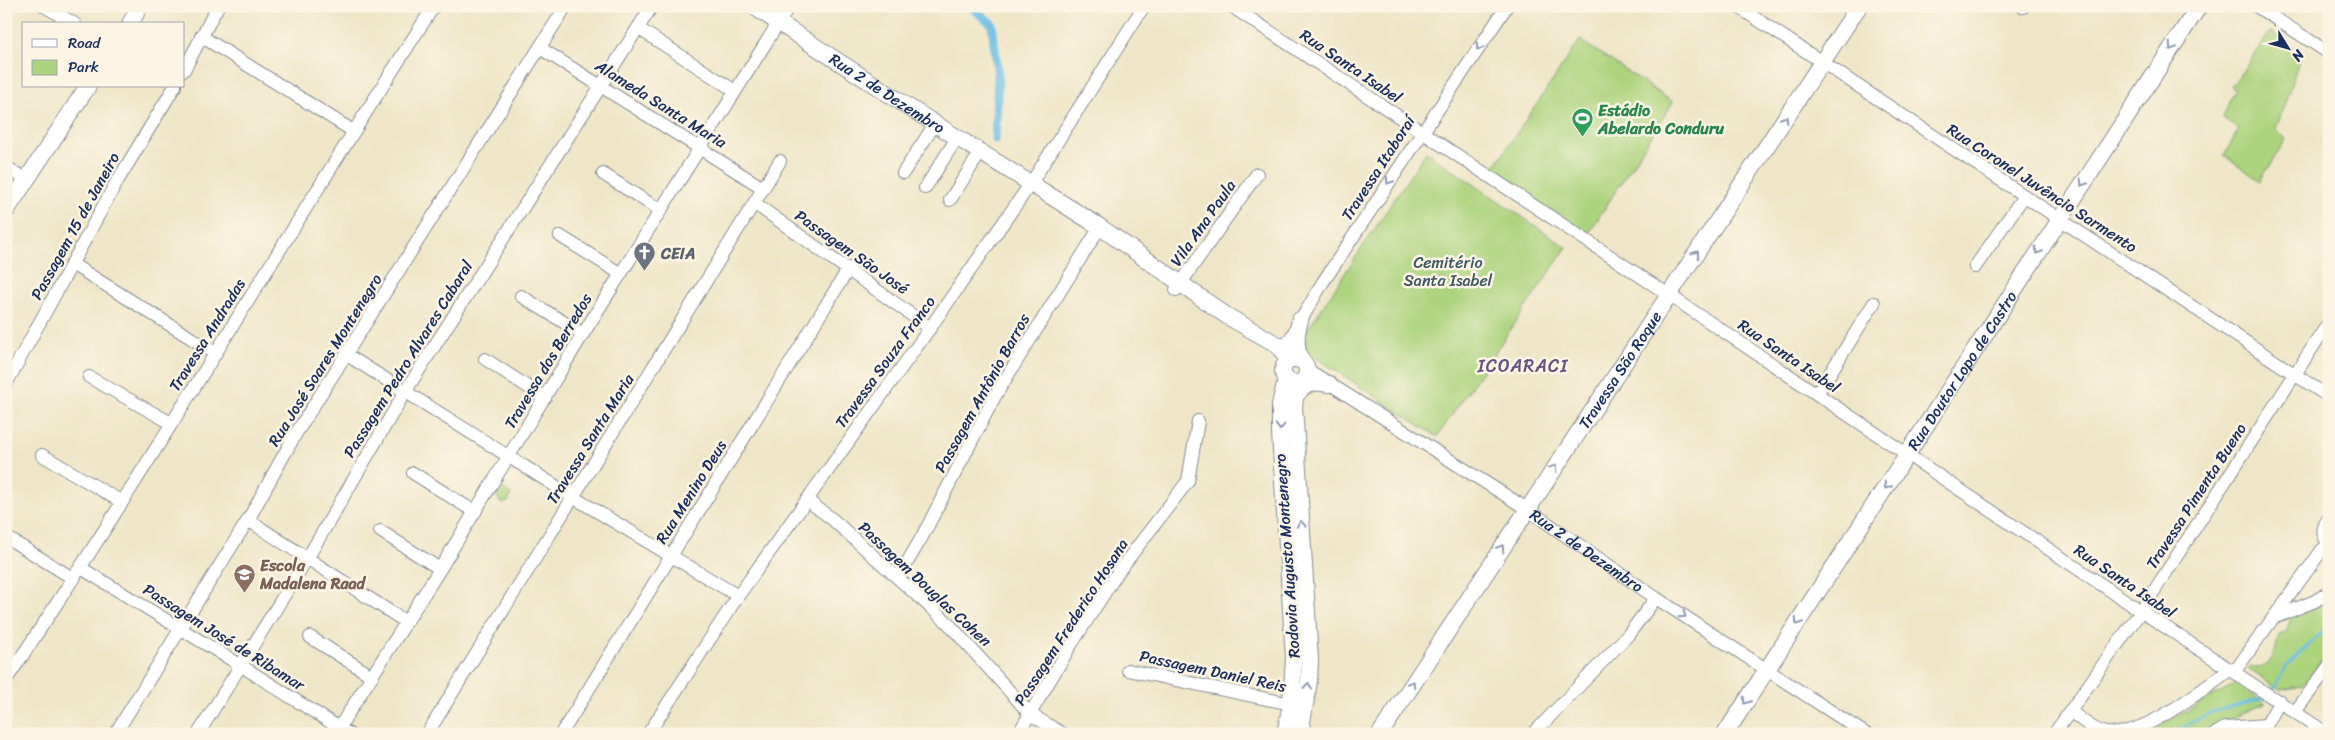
<svg xmlns="http://www.w3.org/2000/svg" width="2335" height="740" viewBox="0 0 2335 740" font-family="Sriracha,sans-serif">
<style>
.green{fill:#acd37d;stroke:#64816e}
.lines{fill:none;stroke-linecap:round;stroke-linejoin:round}
.stream{stroke:#68bde5;stroke-width:2.5}
.canal{stroke:#68bde5;stroke-width:9}
.minor-casing{stroke:#858a93;stroke-width:14}
.major-casing{stroke:#858a93;stroke-width:18}
.minor{stroke:#fff;stroke-width:12}
.major{stroke:#fff;stroke-width:16}
.oneway{stroke:#8d97ae}
.labels{text-anchor:middle;dominant-baseline:central;stroke-width:5;stroke-linejoin:round;paint-order:stroke}
.street-label{font-size:16px;fill:#1b2f5e;stroke:#fcf5e5}
.leisure-label{font-size:16px;font-weight:bold;fill:#27864d;stroke:#fcf5e5;text-anchor:start}
.worship-label{font-size:16px;font-weight:bold;fill:#5b616d;stroke:#fcf5e5;text-anchor:start}
.park-label{font-size:16px;fill:#3f5866;stroke:#fcf5e5}
.education-label{font-size:16px;font-weight:bold;fill:#785e54;stroke:#fcf5e5;text-anchor:start}
.neighbourhood-label{font-size:18px;letter-spacing:1px;fill:#635480;stroke:#fcf5e5}
</style>
<rect width="100%" height="100%" fill="#fcf5e5"/>
<filter id="ink" filterUnits="userSpaceOnUse"><feTurbulence type="fractalNoise" baseFrequency=".02" numOctaves="2"/><feDisplacementMap in="SourceGraphic" scale="10" xChannelSelector="R" yChannelSelector="G"/><feConvolveMatrix kernelMatrix="1 2 1 2 8 2 1 2 1" color-interpolation-filters="sRGB"/></filter>
<filter id="wash" filterUnits="userSpaceOnUse"><feTurbulence type="fractalNoise" baseFrequency=".0096" numOctaves="4" result="noise"/><feDisplacementMap in="SourceGraphic" scale="20" xChannelSelector="R" yChannelSelector="G"/><feGaussianBlur stdDeviation="1.12" result="paint"/><feColorMatrix in="noise" values="0 0 0 0 0 0 0 0 0 0 0 0 0 0 0 0 0 1.4 0 .05"/><feComposite in="paint" operator="in"/></filter>
<g filter="url(#wash)">
<rect width="100%" height="100%" fill="#efe6c8"/>
<!-- green -->
<g class="green">
<polygon points="2271,31 2301,55 2276,129 2286,139 2260,181 2224,155 2239,129 2223,118 2229,102 2236,90 2231,87"/>
<polygon points="1580,40 1673,102 1587,236 1490,173"/>
<polygon points="1426,152 1567,247 1437,437 1306,351 1305,333"/>
<polygon points="502,487 511,495 508,502 501,504 495,492"/>
<path d="M2329,600V651L2302,686L2281,690L2248,669C2253,665 2257,668 2263,666C2275,663 2276,645 2279,635L2286,632L2291,618Z"/>
<path d="M2236,684L2265,703L2198,734H2143C2175,719 2204,699 2236,684Z"/>
</g>
<g class="lines">
<!-- stream -->
<g class="stream">
<polyline points="2270,692 2277,684 2286,666 2329,626"/>
<polyline points="2171,734 2210,713 2265,698"/>
</g>
<!-- canal -->
<polyline class="canal" points="970,6 992,24 998,77 995,139"/>
</g>
</g>
<g filter="url(#ink)">
<g class="lines">
<defs>
<g id="minor">
<polyline points="44,6 75,24"/>
<polyline points="1231,6 1669,295 2141,611 2328,734"/>
<polyline points="1737,6 2329,397"/>
<polyline points="2256,6 2329,53"/>
<polyline points="2023,7 2024,6"/>
<polyline points="638,28 735,91"/>
<polyline points="201,36 353,131"/>
<polyline points="540,48 763,188"/>
<polyline points="184,70 218,6"/>
<polyline points="6,167 25,179"/>
<polyline points="903,173 935,124"/>
<polyline points="603,174 660,210"/>
<polyline points="925,188 957,138"/>
<polyline points="950,200 980,153"/>
<polyline points="754,203 930,328"/>
<polyline points="560,236 621,274"/>
<polyline points="72,264 215,353"/>
<polyline points="1975,267 2024,196"/>
<polyline points="1176,290 1257,174"/>
<polyline points="521,296 583,334"/>
<polyline points="1283,351 1323,282 1507,6"/>
<polyline points="347,355 573,497 738,596"/>
<polyline points="485,359 545,398"/>
<path id="s1" d="M1308,370L1527,509L1656,598L1866,734"/>
<polyline points="89,377 171,423"/>
<polyline points="6,384 115,185 175,86"/>
<polyline points="1817,394 1874,303"/>
<polyline points="42,455 122,502"/>
<polyline points="413,473 475,512"/>
<polyline points="807,500 832,519 948,623 1030,714 1063,734"/>
<path d="M2329,518C2322,527 2321,535 2329,544"/>
<polyline points="248,520 406,622"/>
<polyline points="380,531 440,569"/>
<polyline points="6,537 74,579"/>
<polyline points="81,568 240,665 349,734"/>
<polyline points="898,578 922,537 995,396 1100,227"/>
<polyline points="2273,618 2315,601 2329,592"/>
<polyline points="310,637 372,676"/>
<polyline points="1128,670 1291,704"/>
<polyline points="2235,671 2322,550 2329,545"/>
<path d="M6,680C155,459 289,229 434,6"/>
<path d="M2070,711C2080,718 2093,731 2106,733C2141,739 2203,689 2231,669"/>
<polyline points="2295,712 2329,666"/>
<polyline points="2263,731 2280,701"/>
<polyline points="115,734 248,520 295,435 566,6"/>
<polyline points="198,734 308,557 405,392 652,6"/>
<polyline points="335,734 440,569 583,334 789,6"/>
<polyline points="427,734 780,161"/>
<polyline points="561,734 849,268"/>
<polyline points="648,734 738,596 930,328 1031,183 1144,6"/>
<polyline points="1018,734 1071,645 1118,572 1188,481 1198,421"/>
<polyline points="1533,734 1628,635 1656,598"/>
<polyline points="2054,734 2141,611 2329,322"/>
<polyline points="2215,734 2225,728 2266,725"/>
</g>
<g id="major">
<path id="s2" d="M753,6L910,108L1100,227L1227,316L1278,345L1288,360"/>
<polyline points="130,24 140,6"/>
<polyline points="6,211 88,86"/>
<path d="M1300,320C1296,335 1295,345 1300,359"/>
<circle cx="1295" cy="371" r="12"/>
<polyline points="1297,383 1294,406 1310,660 1309,681 1300,734"/>
<path d="M1299,392C1307,381 1317,382 1329,384"/>
<polyline points="1285,734 1291,704 1294,658 1280,433 1280,405 1286,379"/>
<path id="s3" d="M1380,734L1859,6"/>
<path id="s4" d="M1725,734L2199,6"/>
</g>
</defs>
<!-- minor casing -->
<use href="#minor" class="minor-casing"/>
<!-- major casing -->
<use href="#major" class="major-casing"/>
<!-- minor -->
<use href="#minor" class="minor"/>
<!-- major -->
<use href="#major" class="major"/>
</g>
<!-- one-way arrows -->
<defs><path id="oneway-chevron" d="M-2-3.5L2.5 0L-2 3.5" fill="none" stroke-width="1.6" stroke-linecap="round" stroke-linejoin="round" transform="scale(1.25)"/></defs>
<g class="oneway">
<use href="#oneway-chevron" transform="translate(1479 47) rotate(124)"/>
<use href="#oneway-chevron" transform="translate(2172 47) rotate(123)"/>
<use href="#oneway-chevron" transform="translate(1785 119) rotate(-57)"/>
<use href="#oneway-chevron" transform="translate(1389 181) rotate(123)"/>
<use href="#oneway-chevron" transform="translate(2083 183) rotate(123)"/>
<use href="#oneway-chevron" transform="translate(2038 251) rotate(123)"/>
<use href="#oneway-chevron" transform="translate(1696 254) rotate(-57)"/>
<use href="#oneway-chevron" transform="translate(1280 427) rotate(91)"/>
<use href="#oneway-chevron" transform="translate(1554 468) rotate(-56)"/>
<use href="#oneway-chevron" transform="translate(1887 486) rotate(123)"/>
<use href="#oneway-chevron" transform="translate(1301 524) rotate(-94)"/>
<use href="#oneway-chevron" transform="translate(1501 548) rotate(-57)"/>
<use href="#oneway-chevron" transform="translate(1683 615) rotate(33)"/>
<use href="#oneway-chevron" transform="translate(1798 622) rotate(123)"/>
<use href="#oneway-chevron" transform="translate(1412 684) rotate(-57)"/>
<use href="#oneway-chevron" transform="translate(1308 686) rotate(-84)"/>
<use href="#oneway-chevron" transform="translate(1746 701) rotate(123)"/>
</g>
</g>
<!-- icons -->
<defs>
<symbol id="stadium-pin" viewBox="-11 -11 22 30"><path d="M0 17L-7.5 6A9.5 9.5 0 1 1 7.5 6Z" fill="#2e9e5b" stroke="#fcf5e5"/><path d="M0-5a6.5 5 0 1 0 0 10a6.5 5 0 1 0 0-10ZM-3.5-1.8h7v3.6h-7Z" fill="#fff"/></symbol>
<symbol id="church-pin" viewBox="-11 -11 22 30"><path d="M0 17L-7.5 6A9.5 9.5 0 1 1 7.5 6Z" fill="#6b7280" stroke="#fcf5e5"/><path d="M-1.2-6h2.4v3.5h3.3v2.4h-3.3V6h-2.4V-.1h-3.3v-2.4h3.3Z" fill="#fff"/></symbol>
<symbol id="school-pin" viewBox="-11 -11 22 30"><path d="M0 17L-7.5 6A9.5 9.5 0 1 1 7.5 6Z" fill="#8d6e63" stroke="#fcf5e5"/><path d="M0-5L7-2L0 1L-7-2ZM-4 1L0 2.5L4 1V4Q0 6-4 4Z" fill="#fff"/></symbol>
</defs>
<g fill-rule="evenodd">
<use href="#stadium-pin" x="1570" y="106" width="25" height="34"/>
<use href="#church-pin" x="632" y="240" width="25" height="34"/>
<use href="#school-pin" x="232" y="562" width="25" height="34"/>
</g>
<g class="labels">
<!-- street labels -->
<g class="street-label">
<text transform="translate(1351 66) rotate(34)">Rua Santa Isabel</text>
<text stroke="none"><textPath href="#s2" startOffset="160">Rua 2 de Dezembro</textPath></text>
<text transform="translate(661 104) rotate(32)">Alameda Santa Maria</text>
<text transform="translate(1378 168) rotate(-57)">Travessa Itaboraí</text>
<text transform="translate(2042 188) rotate(33)">Rua Coronel Juvêncio Sarmento</text>
<text transform="translate(1203 223) rotate(-55)">Vila Ana Paula</text>
<text transform="translate(75 226) rotate(-61)">Passagem 15 de Janeiro</text>
<text transform="translate(852 252) rotate(35)">Passagem São José</text>
<text transform="translate(207 335) rotate(-58)">Travessa Andradas</text>
<text transform="translate(1789 356) rotate(34)">Rua Santa Isabel</text>
<text transform="translate(408 359) rotate(-58)">Passagem Pedro Alvares Cabaral</text>
<text transform="translate(325 360) rotate(-58)">Rua José Soares Montenegro</text>
<text transform="translate(548 361) rotate(-59)">Travessa dos Berredos</text>
<text transform="translate(885 362) rotate(-54)">Travessa Souza Franco</text>
<text stroke="none"><textPath href="#s3" startOffset="436">Travessa São Roque</textPath></text>
<text stroke="none"><textPath href="#s4" startOffset="434">Rua Doutor Lopo de Castro</textPath></text>
<text transform="translate(982 393) rotate(-61)">Passagem Antônio Barros</text>
<text transform="translate(590 439) rotate(-58)">Travessa Santa Maria</text>
<text transform="translate(691 492) rotate(-58)">Rua Menino Deus</text>
<text transform="translate(2196 496) rotate(-57)">Travessa Pimenta Bueno</text>
<text stroke="none"><textPath href="#s1" startOffset="332">Rua 2 de Dezembro</textPath></text>
<text transform="translate(1287 556) rotate(-94)">Rodovia Augusto Montenegro</text>
<text transform="translate(2125 581) rotate(34)">Rua Santa Isabel</text>
<text transform="translate(925 584) rotate(43)">Passagem Douglas Cohen</text>
<text transform="translate(1071 622) rotate(-57)">Passagem Frederico Hosana</text>
<text transform="translate(224 637) rotate(32)">Passagem José de Ribamar</text>
<text transform="translate(1213 671) rotate(12)">Passagem Daniel Reis</text>
</g>
<!-- leisure labels -->
<g class="leisure-label">
<text x="1598" y="110">Estádio<tspan x="1598" dy="18">Abelardo Conduru</tspan></text>
</g>
<!-- worship labels -->
<g class="worship-label">
<text x="661" y="253">CEIA</text>
</g>
<!-- park labels -->
<g class="park-label">
<text x="1448" y="262">Cemitério<tspan x="1448" dy="18">Santa Isabel</tspan></text>
</g>
<!-- education labels -->
<g class="education-label">
<text x="260" y="565">Escola<tspan x="260" dy="18">Madalena Raad</tspan></text>
</g>
<!-- neighbourhood labels -->
<g class="neighbourhood-label">
<text x="1523" y="366">ICOARACI</text>
</g>
</g>
<!-- margin -->
<rect width="2335" height="740" fill="none" stroke="#fcf5e5" stroke-width="25"/>
<!-- legend -->
<rect x="22" y="22" width="162" height="65" fill="#fcf5e5" stroke="#a2a6af"/>
<rect x="32" y="39" width="25" height="8" fill="#ffffff" stroke="#a2a6af"/>
<text x="68" y="48" font-size="15" fill="#1b2f5e">Road</text>
<rect x="32" y="60" width="25" height="15" fill="#acd37d" stroke="#a2a6af"/>
<text x="68" y="72" font-size="15" fill="#1b2f5e">Park</text>
<!-- north arrow -->
<g transform="translate(2288 48) rotate(127)" stroke="#fcf5e5" stroke-width="4" paint-order="stroke">
<path d="M0-4L9 19L0 12L-9 19Z" fill="#1b2f5e"/>
<text y="-8" font-size="14" font-weight="bold" text-anchor="middle" fill="#1b2f5e">N</text>
</g>
</svg>
